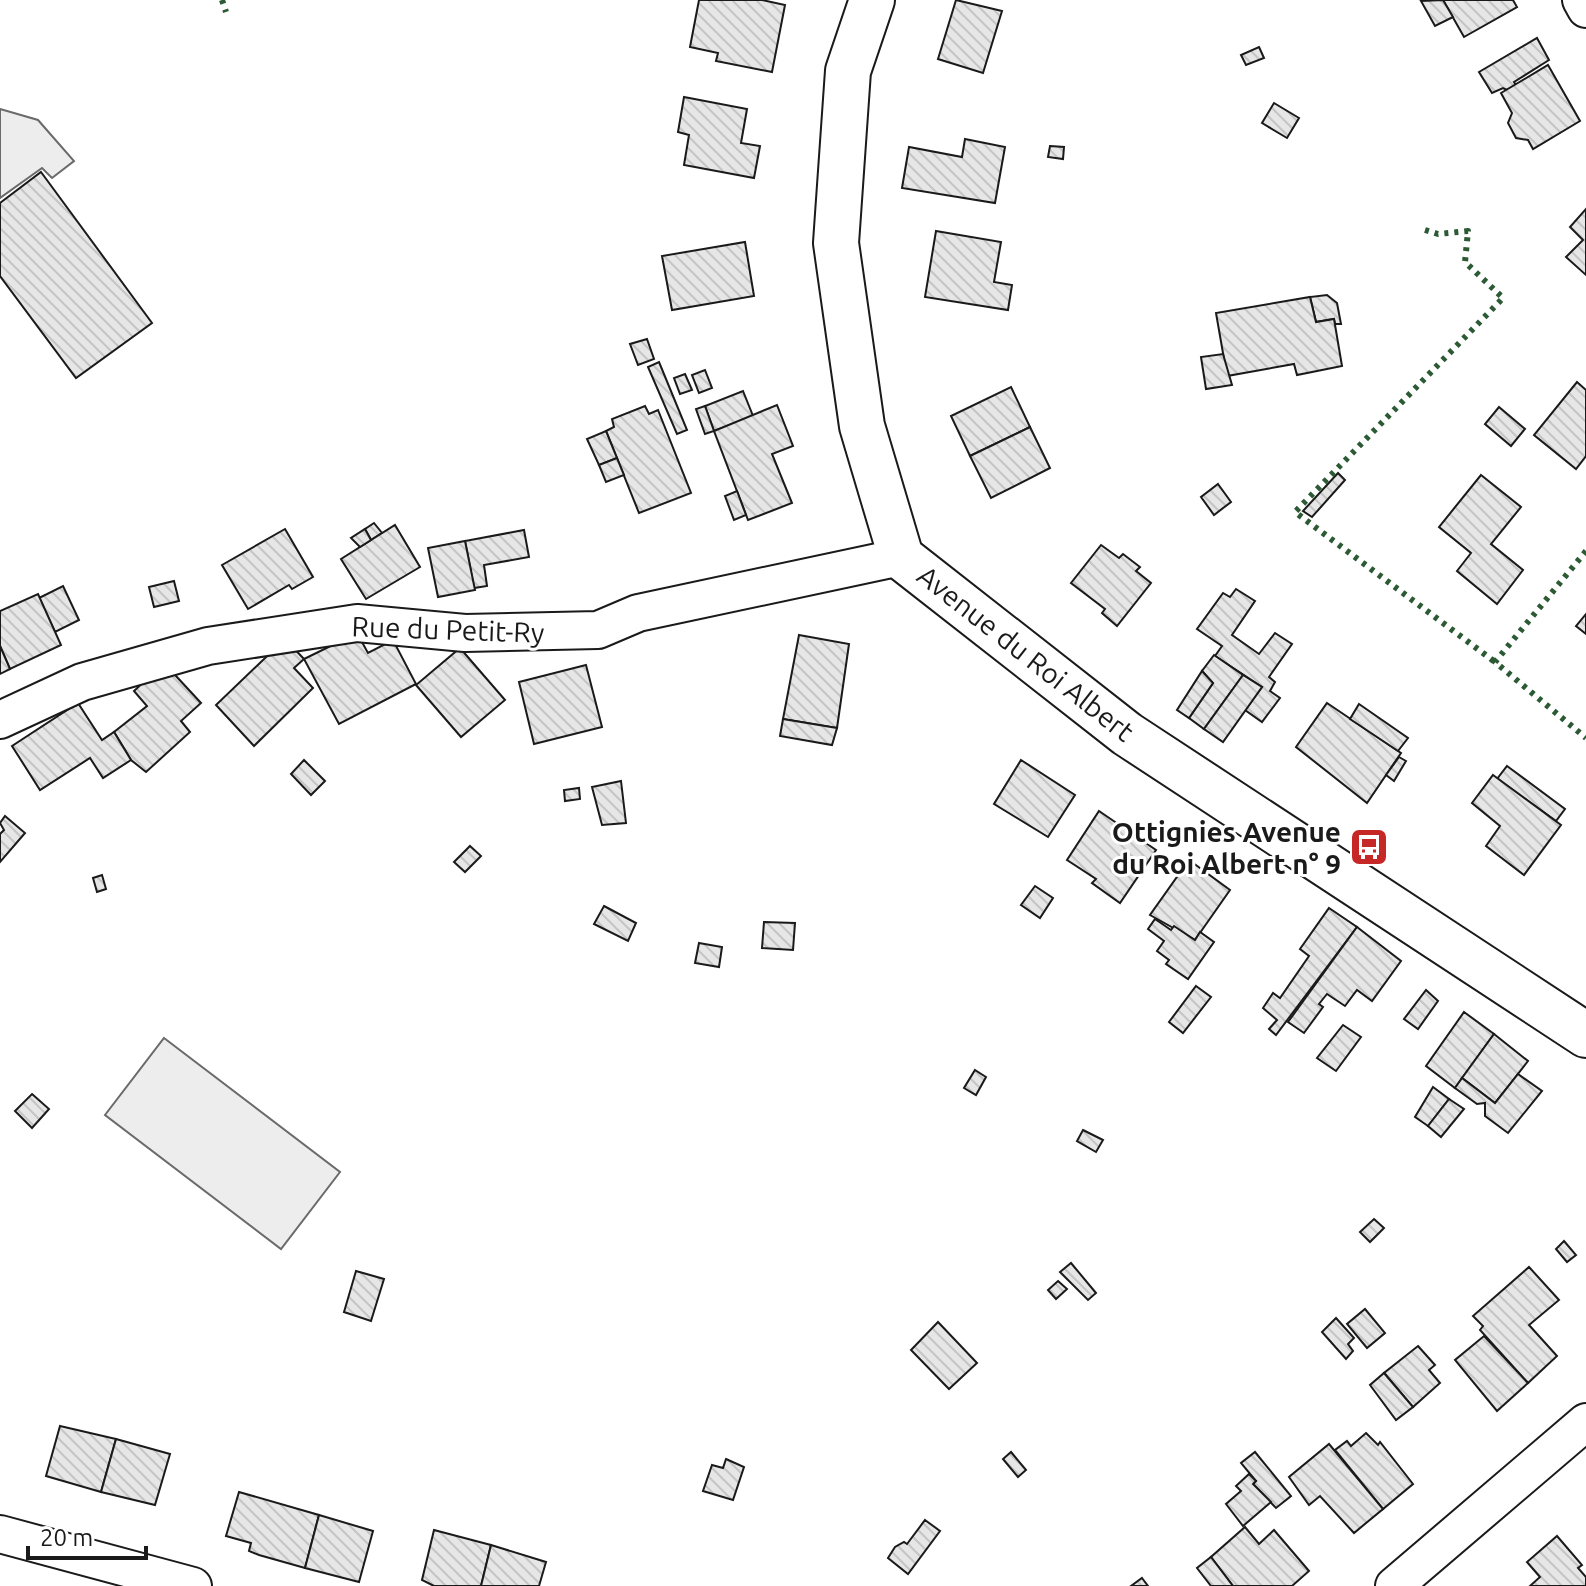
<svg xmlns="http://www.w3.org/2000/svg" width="1586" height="1586" viewBox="0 0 1586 1586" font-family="Ubuntu,sans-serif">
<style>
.built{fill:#ededed;stroke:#6a6a6a;stroke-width:2}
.building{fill:url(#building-back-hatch);stroke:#1a1a1a;stroke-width:2}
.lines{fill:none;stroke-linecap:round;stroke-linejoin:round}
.street-casing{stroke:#1a1a1a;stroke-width:40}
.secondary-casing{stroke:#1a1a1a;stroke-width:48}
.street{stroke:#fff;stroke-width:36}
.secondary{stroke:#fff;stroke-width:44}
.hedge{stroke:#2b5a34;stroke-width:6;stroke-dasharray:4 6;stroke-linecap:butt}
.labels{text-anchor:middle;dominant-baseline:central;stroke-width:6;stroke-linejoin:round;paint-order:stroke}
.street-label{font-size:28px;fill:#1a1a1a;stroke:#fff}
.poi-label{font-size:28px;font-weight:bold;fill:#1a1a1a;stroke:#fff;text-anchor:end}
</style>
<defs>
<pattern id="building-back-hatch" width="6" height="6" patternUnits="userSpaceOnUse" patternTransform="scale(2)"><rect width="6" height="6" fill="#e6e6e6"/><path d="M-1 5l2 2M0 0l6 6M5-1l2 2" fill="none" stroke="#c5c5c5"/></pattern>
</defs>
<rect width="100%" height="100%" fill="#fff"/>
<!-- built -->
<g class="built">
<polygon points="0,109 38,120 74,161 52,178 42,168 0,198"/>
<polygon points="164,1038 340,1172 281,1249 105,1115"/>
</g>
<!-- building -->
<g class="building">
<polygon points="699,0 762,0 785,5 772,72 716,61 718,53 690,47"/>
<polygon points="956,0 1002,11 983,73 938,59"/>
<polygon points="1443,0 1513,0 1517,7 1464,37"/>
<polygon points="1443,0 1453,17 1435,26 1421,1"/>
<polygon points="1537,38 1549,60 1514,82 1516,85 1507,90 1503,88 1492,93 1479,72"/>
<polygon points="1259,47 1264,58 1246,65 1241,55"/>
<polygon points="1548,65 1580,121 1533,149 1528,140 1516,138 1508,123 1512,113 1501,93"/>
<polygon points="684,97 747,109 741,143 760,146 754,178 684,165 689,135 678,132"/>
<polygon points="1274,103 1299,118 1287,138 1262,123"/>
<polygon points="965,139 1005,147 995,203 902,188 909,147 962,157"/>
<polygon points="1050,146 1064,147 1063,159 1048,157"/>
<polygon points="41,172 152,323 76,378 0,276 0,203"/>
<polygon points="1586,209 1586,275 1566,257 1583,240 1570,227"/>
<polygon points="936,231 1001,242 994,282 1012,285 1008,310 925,297"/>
<polygon points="745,242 754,296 672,310 662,256"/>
<polygon points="1327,295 1337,303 1341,324 1335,324 1334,319 1316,322 1310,297"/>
<polygon points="1310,297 1316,322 1334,319 1342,366 1297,375 1294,364 1227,376 1216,313"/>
<polygon points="647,339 654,359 638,365 630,344"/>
<polygon points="1223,354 1232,385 1206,389 1201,357"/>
<polygon points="659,362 687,430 677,434 648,367"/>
<polygon points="705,370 712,388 699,393 692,375"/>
<polygon points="685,374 692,390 680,394 674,378"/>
<polygon points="1577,382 1586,390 1586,456 1576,469 1534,435"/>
<polygon points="1011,387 1030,427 970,456 951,416"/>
<polygon points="743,391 753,416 714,431 705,406"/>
<polygon points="777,405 793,446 772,454 792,503 748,520 714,431"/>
<polygon points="645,406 649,414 658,410 691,493 639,513 606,431 614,427 612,419"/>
<polygon points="705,406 714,431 705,434 696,409"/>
<polygon points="1499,407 1525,429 1511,446 1485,424"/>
<polygon points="1030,427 1050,468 991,498 970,456"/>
<polygon points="606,431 617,458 599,465 587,439"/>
<polygon points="617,458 624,475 606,482 599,465"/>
<polygon points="1338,473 1345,480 1312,517 1303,511"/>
<polygon points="1481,475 1521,507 1491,544 1523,570 1497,604 1457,571 1471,553 1439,527"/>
<polygon points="1218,484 1231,502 1214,515 1201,497"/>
<polygon points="737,491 746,515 734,520 725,496"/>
<polygon points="374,523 382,533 371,540 365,529"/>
<polygon points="395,525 420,567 366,599 341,559"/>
<polygon points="285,529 313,577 292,589 289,585 248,609 222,565"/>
<polygon points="365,529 371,540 360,547 351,538"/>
<polygon points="524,530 529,557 484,565 487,586 474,588 465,541"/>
<polygon points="465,541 475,590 438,597 428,548"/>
<polygon points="1101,545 1119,558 1123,554 1140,567 1136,571 1151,583 1117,626 1102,613 1105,609 1071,583"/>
<polygon points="174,581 179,601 154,607 149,587"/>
<polygon points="63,586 79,620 55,632 39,598"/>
<polygon points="1236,589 1255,601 1232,635 1259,654 1275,633 1292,644 1269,677 1275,682 1270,691 1280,698 1262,722 1245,710 1262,687 1215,656 1222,646 1197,629 1223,593 1230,597"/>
<polygon points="38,594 61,645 10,669 0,646 0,611"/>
<polygon points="1586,614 1586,634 1576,626"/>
<polygon points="357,633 368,653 393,640 416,684 339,724 304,659"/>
<polygon points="799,635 849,644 837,728 783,719"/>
<polygon points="285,639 304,659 294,668 313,688 254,746 216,705"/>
<polygon points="0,646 10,669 0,674"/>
<polygon points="460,648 505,700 461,737 416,685"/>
<polygon points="1214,655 1243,675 1204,729 1189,718 1213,683 1202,671"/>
<polygon points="164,663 201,703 181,721 190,732 146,772 131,760 114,732 147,706 134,691"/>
<polygon points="586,665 602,727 534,744 519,682"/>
<polygon points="1202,671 1213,683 1189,718 1177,710"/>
<polygon points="1243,675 1262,687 1223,742 1204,729"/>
<polygon points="78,703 102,740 114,732 131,760 103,778 90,758 40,790 12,746"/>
<polygon points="1327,703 1401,753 1367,803 1296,747"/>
<polygon points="1359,704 1408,738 1398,751 1350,719"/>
<polygon points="783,719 837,728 832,745 780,736"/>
<polygon points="1399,757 1406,761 1394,781 1386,775"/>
<polygon points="304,760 325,781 311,795 291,774"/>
<polygon points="1021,760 1075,795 1048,837 994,804"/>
<polygon points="1507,766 1565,809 1556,821 1497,779"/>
<polygon points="1493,775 1561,825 1524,875 1486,846 1500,826 1472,803"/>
<polygon points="621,781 626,823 602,825 592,787"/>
<polygon points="579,788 580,799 565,801 564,790"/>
<polygon points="1099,811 1156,850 1120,903 1092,883 1096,879 1067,860"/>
<polygon points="5,816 25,833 0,862 0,834 4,830 0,823"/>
<polygon points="470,846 481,856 465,872 454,862"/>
<polygon points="1189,860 1230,890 1195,940 1150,915"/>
<polygon points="102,875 106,889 97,892 93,878"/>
<polygon points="1035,886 1053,898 1040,918 1021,905"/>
<polygon points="604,906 636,923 628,941 594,924"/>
<polygon points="1329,908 1357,927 1276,1035 1269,1029 1277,1020 1263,1008 1273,993 1280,998 1309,956 1300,949"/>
<polygon points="1155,919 1171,930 1174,926 1195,940 1200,932 1214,942 1188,979 1166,964 1169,960 1157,951 1164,941 1148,929"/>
<polygon points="764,922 795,923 793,950 762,948"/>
<polygon points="1357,927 1401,961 1372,1001 1357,990 1345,1006 1327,994 1319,1004 1323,1007 1304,1033 1288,1022"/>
<polygon points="699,943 722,947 719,967 695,963"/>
<polygon points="1196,986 1211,997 1183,1033 1169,1022"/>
<polygon points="1426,990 1438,1001 1418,1029 1404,1019"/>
<polygon points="1464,1012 1494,1034 1455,1088 1426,1066"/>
<polygon points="1343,1025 1361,1037 1336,1071 1317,1058"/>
<polygon points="1494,1034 1528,1061 1495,1103 1462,1078"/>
<polygon points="975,1070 986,1077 976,1095 964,1088"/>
<polygon points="1518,1074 1542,1091 1508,1133 1485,1116 1485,1103 1477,1104 1455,1088 1462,1078 1495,1103"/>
<polygon points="1433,1087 1449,1099 1428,1126 1415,1117"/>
<polygon points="32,1094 49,1109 32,1128 15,1111"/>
<polygon points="1449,1099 1464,1109 1441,1137 1428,1126"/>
<polygon points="1083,1130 1103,1140 1096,1152 1077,1141"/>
<polygon points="1374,1219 1384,1228 1370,1242 1360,1232"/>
<polygon points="1564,1241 1576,1255 1567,1262 1556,1249"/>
<polygon points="1071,1263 1096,1293 1088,1300 1060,1272"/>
<polygon points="1529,1267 1559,1300 1529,1325 1557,1356 1528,1383 1480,1330 1483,1326 1473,1316"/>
<polygon points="356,1271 384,1279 371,1321 344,1312"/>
<polygon points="1058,1281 1067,1289 1056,1299 1048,1290"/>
<polygon points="1365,1309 1385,1333 1367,1348 1347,1324"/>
<polygon points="1336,1318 1354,1338 1348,1344 1353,1351 1346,1359 1322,1332"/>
<polygon points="938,1322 977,1363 949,1389 911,1350"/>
<polygon points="1484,1336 1528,1383 1497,1411 1455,1360"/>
<polygon points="1418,1346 1435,1365 1429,1370 1440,1383 1413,1407 1384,1373"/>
<polygon points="1384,1373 1413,1407 1396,1420 1370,1385"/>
<polygon points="60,1426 116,1439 101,1492 46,1476"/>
<polygon points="1366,1433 1378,1445 1380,1442 1413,1484 1383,1509 1335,1450 1347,1441 1351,1446"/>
<polygon points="116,1439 170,1454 155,1505 101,1492"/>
<polygon points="1329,1444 1383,1509 1354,1533 1320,1496 1309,1505 1289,1477"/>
<polygon points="1011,1452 1026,1470 1018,1477 1003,1459"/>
<polygon points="1255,1452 1291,1496 1276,1508 1253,1484 1256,1481 1241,1463"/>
<polygon points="726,1459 744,1467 733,1500 703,1491 712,1465 723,1468"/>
<polygon points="1249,1474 1256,1481 1253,1484 1271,1502 1243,1526 1226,1504 1241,1491 1236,1486"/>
<polygon points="239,1492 319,1515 305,1568 259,1555 249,1551 251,1543 226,1536"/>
<polygon points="319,1515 373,1531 359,1582 305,1568"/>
<polygon points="925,1520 940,1531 908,1574 888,1558 895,1547 904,1542 907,1544"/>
<polygon points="1245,1527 1259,1544 1274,1530 1309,1571 1292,1586 1233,1586 1211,1557"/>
<polygon points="434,1530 491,1545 481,1586 434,1586 422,1580"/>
<polygon points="1557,1536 1582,1565 1578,1568 1586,1577 1586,1586 1530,1586 1540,1577 1527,1562"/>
<polygon points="491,1545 546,1562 539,1586 481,1586"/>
<polygon points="1211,1557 1233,1586 1211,1586 1197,1568"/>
<polygon points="1142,1578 1148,1586 1131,1586"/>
</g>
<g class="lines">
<defs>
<g id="street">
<polyline points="1581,0 1586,9"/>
<polyline points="0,720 82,682 208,646 357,623 465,633 598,630 638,613 901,557"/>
<polyline points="0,1534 193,1586"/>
<polyline points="1394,1586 1586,1422"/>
</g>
<polyline id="secondary" points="872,0 848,71 836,243 862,426 901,557 1127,734 1586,1035"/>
</defs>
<!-- street casing -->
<use href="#street" class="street-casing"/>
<!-- secondary casing -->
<use href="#secondary" class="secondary-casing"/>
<!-- street -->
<use href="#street" class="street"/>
<!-- secondary -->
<use href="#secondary" class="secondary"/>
<!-- hedge -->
<g class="hedge">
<polyline points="222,0 226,12"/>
<polyline points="1425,230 1438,234 1468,231 1465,262 1503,298 1295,512 1495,662"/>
<polyline points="1586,551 1495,662 1586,738"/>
</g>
</g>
<!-- icons -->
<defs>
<symbol id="bus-square" viewBox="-11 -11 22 22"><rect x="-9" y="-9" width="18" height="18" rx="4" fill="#c62828" stroke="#fff"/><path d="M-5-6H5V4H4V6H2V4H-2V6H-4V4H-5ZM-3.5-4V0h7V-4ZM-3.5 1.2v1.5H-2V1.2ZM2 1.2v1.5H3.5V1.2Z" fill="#fff"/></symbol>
</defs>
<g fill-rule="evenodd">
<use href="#bus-square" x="1347" y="825" width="44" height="44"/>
</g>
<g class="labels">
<!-- street labels -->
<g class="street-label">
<text transform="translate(448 629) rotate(2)">Rue du Petit-Ry</text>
<text transform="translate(1026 653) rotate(38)">Avenue du Roi Albert</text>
</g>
<!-- poi labels -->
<g class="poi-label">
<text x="1341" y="831">Ottignies Avenue<tspan x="1341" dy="32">du Roi Albert n° 9</tspan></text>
</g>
</g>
<!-- scale -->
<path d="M28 1546v12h118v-12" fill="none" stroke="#1a1a1a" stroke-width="4"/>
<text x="40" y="1546" font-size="24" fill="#1a1a1a" stroke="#ffffff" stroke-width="6" paint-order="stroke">20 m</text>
</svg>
